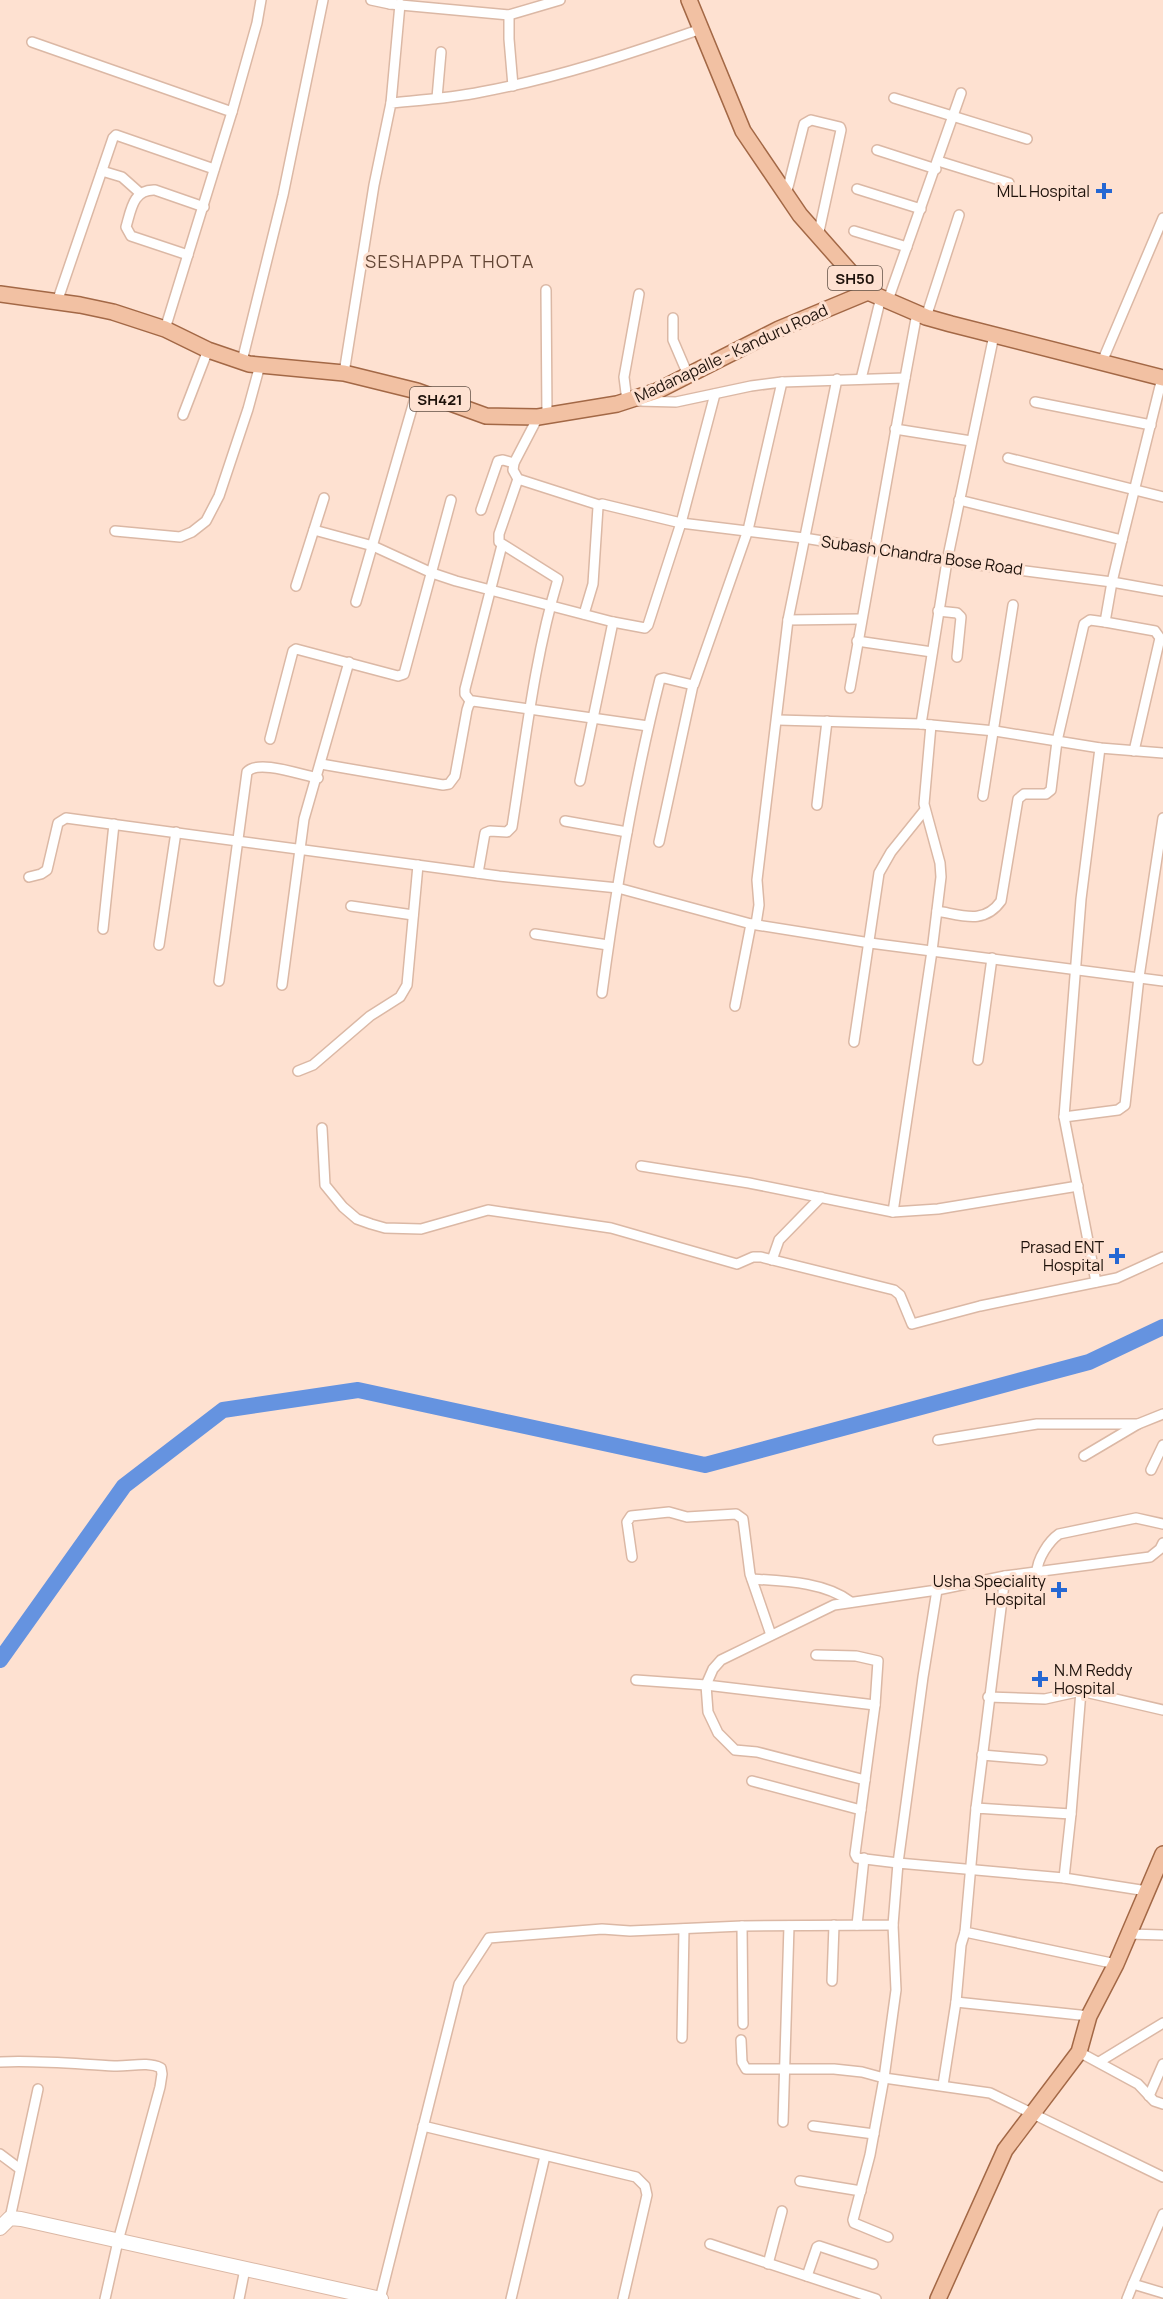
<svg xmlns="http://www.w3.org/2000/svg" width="1163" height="2299" viewBox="0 0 1163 2299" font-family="Manrope,sans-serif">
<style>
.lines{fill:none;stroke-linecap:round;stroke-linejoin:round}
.river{stroke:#6593e0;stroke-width:16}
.minor-casing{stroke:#dbb8a5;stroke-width:12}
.secondary-casing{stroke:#dbb8a5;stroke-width:16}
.primary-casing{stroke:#a36846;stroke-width:18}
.minor{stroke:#fff;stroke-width:9}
.secondary{stroke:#fff;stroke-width:14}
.primary{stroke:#f2c1a3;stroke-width:15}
.poi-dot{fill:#2567d3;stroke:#fee1d1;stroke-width:2}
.labels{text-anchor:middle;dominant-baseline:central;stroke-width:6;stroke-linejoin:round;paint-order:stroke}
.shield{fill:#fee1d1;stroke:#615046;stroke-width:1.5}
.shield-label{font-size:15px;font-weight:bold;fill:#1e120b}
.poi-label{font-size:16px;fill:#1e120b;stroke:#fee1d1;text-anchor:end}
.street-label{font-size:16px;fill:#1e120b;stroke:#fee1d1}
.neighbourhood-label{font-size:18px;letter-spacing:1.5px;fill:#634635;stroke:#fee1d1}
</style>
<rect width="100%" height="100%" fill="#fee1d1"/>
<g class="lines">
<!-- river -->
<polyline class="river" points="0,1660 124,1486 223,1410 358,1390 705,1465 1089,1362 1163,1327"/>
<defs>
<g id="minor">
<polyline points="371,0 390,4 391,0"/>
<polyline points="390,4 509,15 560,0"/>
<polyline points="509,15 509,39 513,86"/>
<polyline points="32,42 232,112 165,329"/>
<polyline points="437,98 441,52"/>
<polyline points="894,98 1027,139"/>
<polyline points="391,103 400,4"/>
<polyline points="232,112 257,23 261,0"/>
<polyline points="877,150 936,169"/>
<polyline points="938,161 1009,183"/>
<polyline points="102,171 122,177 140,193"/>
<polyline points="857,189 921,209"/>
<polyline points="786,195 804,124 811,120 840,127 841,130 818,236"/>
<polyline points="854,231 907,247"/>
<path d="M188,255L131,236L126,227C131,210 133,189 155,190L204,207"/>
<polyline points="546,290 547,416"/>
<polyline points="888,300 961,93"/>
<polyline points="57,302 113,138 116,135 214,169"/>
<polyline points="926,317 959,215"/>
<polyline points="673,318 673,340 688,375"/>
<polyline points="994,335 947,561 921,724 995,731 1100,748 1163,753"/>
<polyline points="242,361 283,195 323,0"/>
<polyline points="1102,362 1163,218"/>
<path d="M344,373L374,185L391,103C421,100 452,98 481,92C557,78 629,54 701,29"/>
<polyline points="905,378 917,313"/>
<polyline points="861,379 881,297"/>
<polyline points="627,401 624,377 639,294"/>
<polyline points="638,401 676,402 751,386 782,382 905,378 850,688"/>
<polyline points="1035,402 1151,425"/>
<polyline points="183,415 208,350"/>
<polyline points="538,417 514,463 513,470 518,479 599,505"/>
<polyline points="895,429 971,441"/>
<polyline points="1008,458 1163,497"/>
<polyline points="959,500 1122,540 1162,378"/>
<polyline points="481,510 498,461 503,460 514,463"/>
<polyline points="314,530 373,546 432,573 456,581 613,622 645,628 648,625 681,523 715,394"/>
<polyline points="115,531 180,537 192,532 206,521 219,496 248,409 260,365"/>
<polyline points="296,586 324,498"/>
<polyline points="356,602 417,391"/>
<polyline points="938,611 957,613 961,617 957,657"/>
<polyline points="584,614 593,584 598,507 602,504 681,523 804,538 947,561 1112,582 1163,591"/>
<polyline points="788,620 837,379"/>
<polyline points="1105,622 1155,631 1160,638 1134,751"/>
<polyline points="857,641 932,652"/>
<polyline points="471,702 465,694 465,689 502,545"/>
<polyline points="778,720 921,724"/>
<polyline points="270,739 293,651 296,649 398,676 404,674 451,500"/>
<polyline points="321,764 443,785 449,784 455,776 467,710 469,704 473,701 648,726"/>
<polyline points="580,781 613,622"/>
<polyline points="983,796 1013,605"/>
<polyline points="817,805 827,721"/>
<polyline points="565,821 627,832"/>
<polyline points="659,842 693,685"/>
<path d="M478,873L485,833L490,831L507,832L512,827C525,745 534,659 558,579L499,542V534L518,479"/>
<polyline points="29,877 41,874 47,870 58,823 66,818 499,876 618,888 751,924 870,943 1163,981"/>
<polyline points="351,906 413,915"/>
<path d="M937,911C962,915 984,925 1001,901L1018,799L1024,794H1046L1051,790L1057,741L1084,624L1090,620L1105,622L1112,582L1122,540"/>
<polyline points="756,924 759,905 757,880 788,620 860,619"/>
<polyline points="103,929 114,824"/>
<polyline points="535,934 608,945"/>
<polyline points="159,945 176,832"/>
<path d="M219,981L247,772C258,759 301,775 318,778"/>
<polyline points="282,985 304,819 349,662"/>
<path d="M602,993C616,887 634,782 660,679L664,678L693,685L694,684L748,530L782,382"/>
<polyline points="735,1006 751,924"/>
<polyline points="854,1042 879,873 891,852 924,811"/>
<polyline points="978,1060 992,958"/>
<polyline points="298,1071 313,1065 370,1016 400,997 407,985 418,865"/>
<polyline points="1064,1117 1118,1110 1125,1105 1139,977 1163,818"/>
<polyline points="322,1128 325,1185 343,1207 357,1219 371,1224 385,1228 421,1229 488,1210 611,1228 737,1264 753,1257 761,1257 894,1290 900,1295 912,1324 980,1306 1117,1278 1163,1257"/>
<polyline points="641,1166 749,1183 893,1212 938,1209 1078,1186"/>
<polyline points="893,1212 932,951 941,877 940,863 924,804 931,725"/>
<polyline points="772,1260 779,1240 821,1197"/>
<polyline points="1096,1282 1064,1117 1081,899 1100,748"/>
<polyline points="938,1440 1037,1424 1138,1424 1163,1414"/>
<polyline points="1084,1456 1138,1424"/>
<polyline points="1151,1470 1163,1445"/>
<polyline points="632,1557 627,1522 631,1516 669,1512 687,1517 736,1514 743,1519 750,1574 771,1635"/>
<path d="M1037,1572C1037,1559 1049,1541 1059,1534L1136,1518L1163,1524"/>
<path d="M752,1579C784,1581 825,1582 851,1602"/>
<polyline points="816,1655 856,1656 878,1661 875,1705 855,1854 857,1858 898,1863 923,1677 937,1590"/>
<polyline points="636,1680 706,1685 875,1705"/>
<polyline points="1081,1691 1071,1814 976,1808 965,1932 1116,1964"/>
<polyline points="988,1697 1045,1699 1081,1691 1163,1710"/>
<polyline points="982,1755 1042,1760"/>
<polyline points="865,1780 757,1752 735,1750 718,1733 708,1712 706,1685 713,1669 721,1660 834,1605 937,1590 1005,1576 1150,1557 1160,1549 1163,1543"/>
<polyline points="752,1781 861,1810"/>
<polyline points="976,1808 1005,1576"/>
<polyline points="1064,1878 1071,1814"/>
<polyline points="857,1925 864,1858"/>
<polyline points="742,1926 743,2024"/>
<polyline points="1129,1934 1163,1935"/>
<polyline points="832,1981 834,1925"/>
<polyline points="956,2002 1089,2016"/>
<polyline points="682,2038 684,1929"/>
<polyline points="741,2040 742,2062 746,2069 834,2069 862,2072 884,2078 990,2093 1163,2177"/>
<polyline points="1079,2052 1138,2084 1154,2101 1163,2104"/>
<path d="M0,2062C38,2060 76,2064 114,2066C129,2067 147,2061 161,2068L162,2074L160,2087L118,2241L105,2299"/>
<polyline points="1099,2062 1163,2023"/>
<polyline points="943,2085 956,2002 961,1945 965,1932"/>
<polyline points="1149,2096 1163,2064"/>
<polyline points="783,2122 789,1926"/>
<polyline points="423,2126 636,2177 645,2186 647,2195 623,2299"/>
<polyline points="813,2126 874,2134"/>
<polyline points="0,2154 20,2169"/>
<polyline points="800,2181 861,2191"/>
<polyline points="10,2218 38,2089"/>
<polyline points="888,2237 854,2223 853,2220 870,2155 884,2078 896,1990 893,1925"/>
<polyline points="710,2244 876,2299"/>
<polyline points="768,2264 782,2211"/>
<polyline points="807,2276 817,2247 819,2246 873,2264"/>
<polyline points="1133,2284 1163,2214"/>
<polyline points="239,2299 245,2269"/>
<polyline points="380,2299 459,1984 489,1938 602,1929 630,1931 742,1926 893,1925 898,1863 1064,1878 1147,1891"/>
<polyline points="511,2299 545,2156"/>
<polyline points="1127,2299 1133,2284 1163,2293"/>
</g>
<polyline id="secondary" points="0,2228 10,2218 21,2219 381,2299"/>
<g id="primary">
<polyline points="689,0 743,131 800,215 868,292 926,317 951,324 1163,378"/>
<polyline points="0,294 80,305 113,312 165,329 208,350 249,364 344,373 417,391 486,416 538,417 617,404 657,391 779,329 868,292"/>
<polyline points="938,2299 1005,2150 1079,2052 1089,2016 1116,1964 1163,1854"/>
</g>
</defs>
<!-- minor casing -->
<use href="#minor" class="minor-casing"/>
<!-- secondary casing -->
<use href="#secondary" class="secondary-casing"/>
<!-- primary casing -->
<use href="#primary" class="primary-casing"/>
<!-- minor -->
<use href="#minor" class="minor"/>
<!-- secondary -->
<use href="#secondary" class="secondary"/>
<!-- primary -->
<use href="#primary" class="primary"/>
</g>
<!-- markers -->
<g class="poi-dot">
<path d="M1101 182h6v6h6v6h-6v6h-6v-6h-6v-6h6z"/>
<path d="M1114 1247h6v6h6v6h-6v6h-6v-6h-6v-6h6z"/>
<path d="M1056 1581h6v6h6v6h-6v6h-6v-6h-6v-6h6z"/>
<path d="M1037 1670h6v6h6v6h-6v6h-6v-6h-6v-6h6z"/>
</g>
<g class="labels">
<!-- shield labels -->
<g class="shield">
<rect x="828" y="266" width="54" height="24" rx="4.5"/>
<rect x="410" y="387" width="60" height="24" rx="4.5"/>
</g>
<g class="shield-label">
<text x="855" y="278">SH50</text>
<text x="440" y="399">SH421</text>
</g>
<!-- poi labels -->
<g class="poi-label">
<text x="1090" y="191">MLL Hospital</text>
<text x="1104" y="1247">Prasad ENT<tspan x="1104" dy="18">Hospital</tspan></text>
<text x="1046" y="1581">Usha Speciality<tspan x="1046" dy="18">Hospital</tspan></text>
<text x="1054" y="1670" text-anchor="start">N.M Reddy<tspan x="1054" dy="18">Hospital</tspan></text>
</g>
<!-- street labels -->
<g class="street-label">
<text transform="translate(731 353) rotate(-25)">Madanapalle - Kanduru Road</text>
<text transform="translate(922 555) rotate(8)">Subash Chandra Bose Road</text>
</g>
<!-- neighbourhood labels -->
<g class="neighbourhood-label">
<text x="450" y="261">SESHAPPA THOTA</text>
</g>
</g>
</svg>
